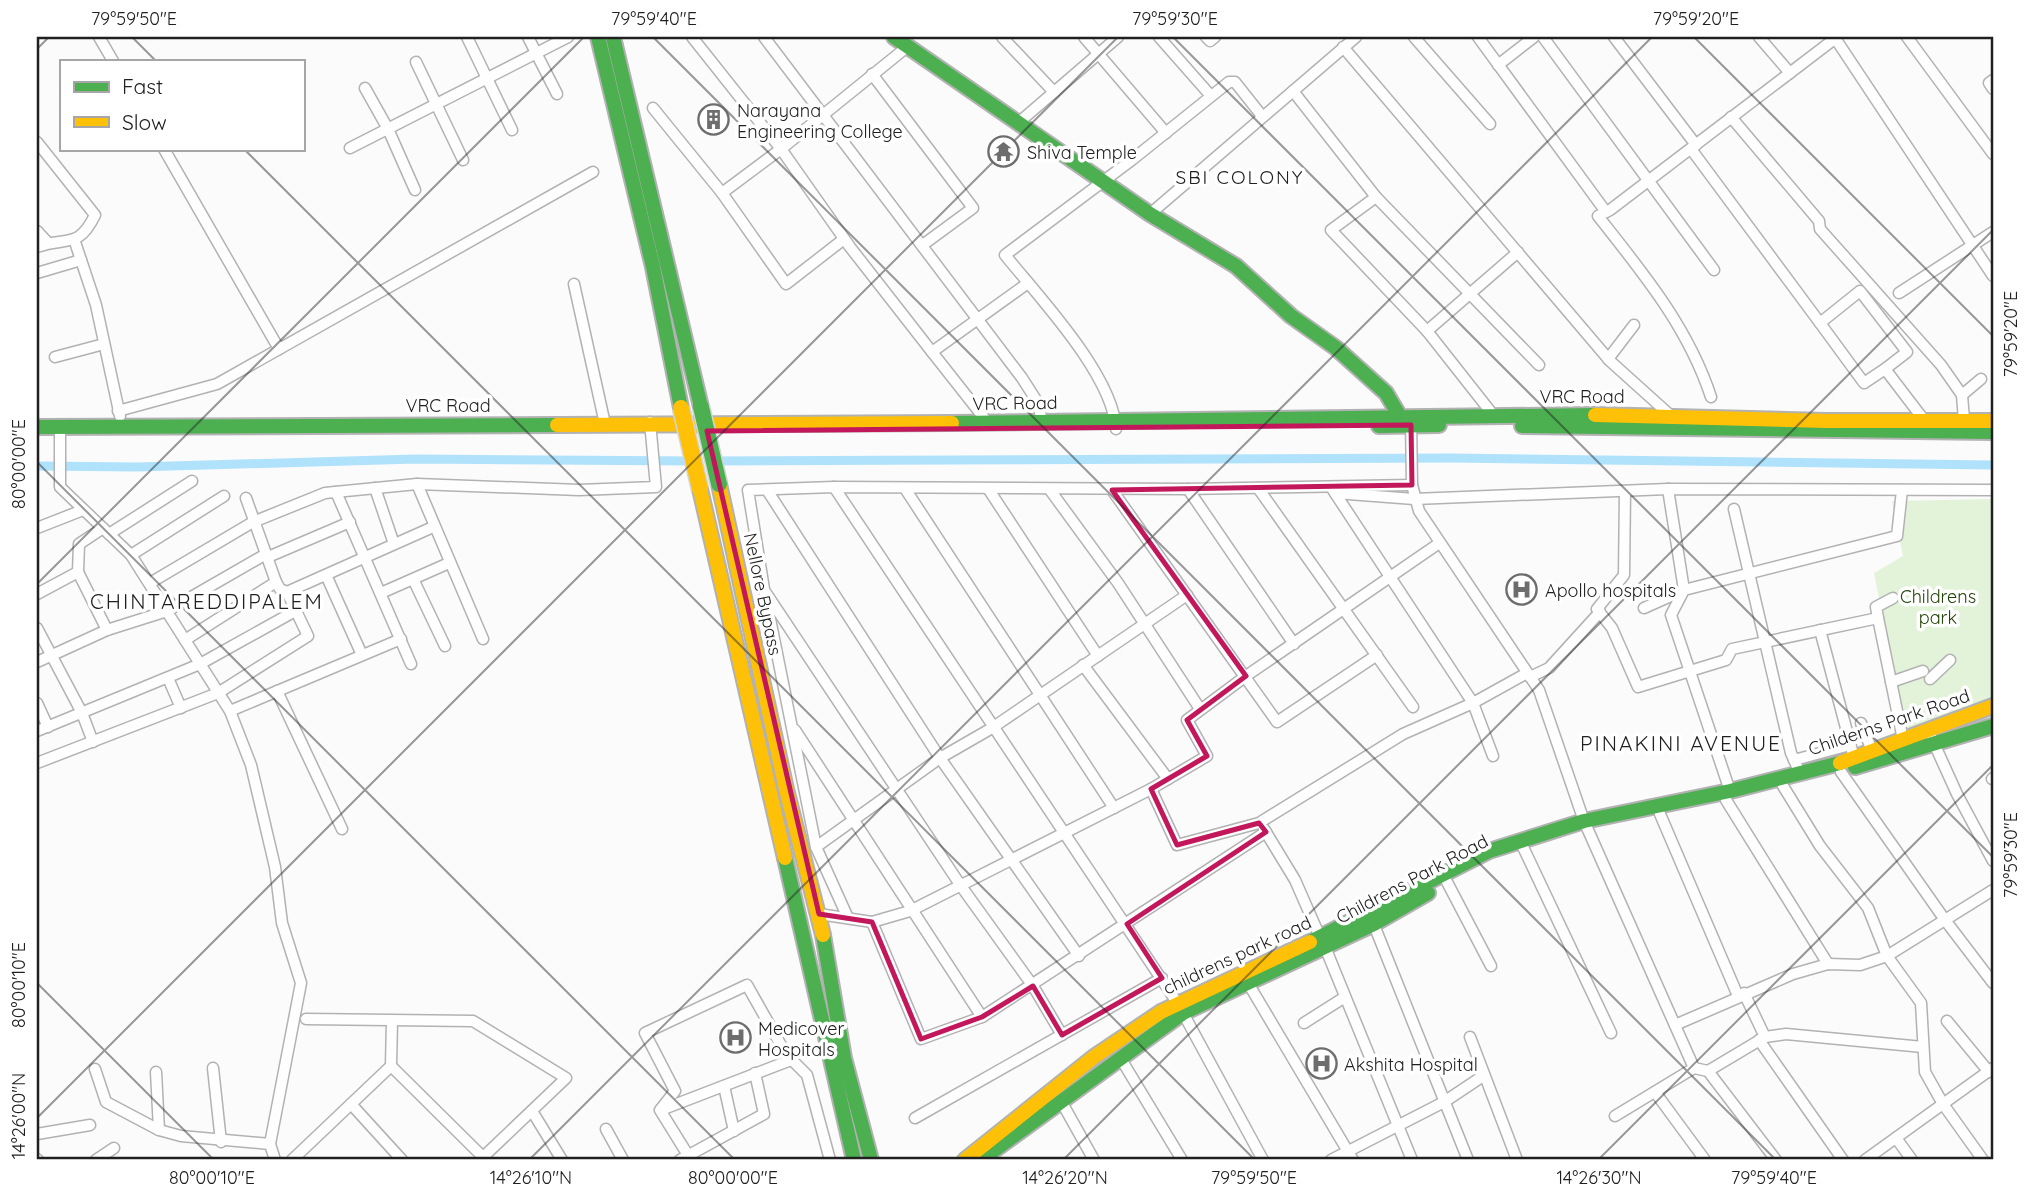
<svg xmlns="http://www.w3.org/2000/svg" width="2030" height="1197" viewBox="0 0 2030 1197" font-family="Quicksand,sans-serif">
<style>
.green{fill:#e2f3da}
.lines{fill:none;stroke-linecap:round;stroke-linejoin:round}
.canal{stroke:#b0e2fc;stroke-width:9}
.street-casing{stroke:#b2b2b3;stroke-width:13}
.fast-casing{stroke:#b2b2b3;stroke-width:18}
.slow-casing{stroke:#b2b2b3;stroke-width:18}
.street{stroke:#fefeff;stroke-width:10}
.fast{stroke:#4caf50;stroke-width:14}
.slow{stroke:#ffc107;stroke-width:14}
.fast-bridge-casing{stroke:#d5d5d6;stroke-width:19;stroke-linecap:butt}
.slow-bridge-casing{stroke:#d5d5d6;stroke-width:19;stroke-linecap:butt}
.fast-bridge{stroke:#4caf50;stroke-width:16}
.slow-bridge{stroke:#ffc107;stroke-width:16}
.marked{fill:none;stroke:#c2185b;stroke-width:5;stroke-linejoin:round}
.ticks{fill:none;stroke:#202021;stroke-width:2;stroke-opacity:0.45}
.labels{text-anchor:middle;dominant-baseline:central;stroke-width:7;stroke-linejoin:round;paint-order:stroke}
.poi-label{font-size:18px;fill:#202021;stroke:#fff;text-anchor:start}
.street-label{font-size:18px;fill:#202021;stroke:#fff}
.park-label{font-size:18px;fill:#214407;stroke:#fff}
.neighbourhood-label{font-size:19px;letter-spacing:2px;fill:#202021;stroke:#fff}
.quarter-label{font-size:21px;letter-spacing:2px;fill:#202021;stroke:#fff}
.neatline{fill:none;stroke:#202021;stroke-width:2.5}
.ticks-label{font-size:18px;text-anchor:middle;fill:#202021}
</style>
<rect width="100%" height="100%" fill="#fbfbfc"/>
<!-- green -->
<polygon class="green" points="1993,499 1993,701 1906,737 1874,573 1903,556 1892,501"/>
<g class="lines">
<!-- canal -->
<g class="canal">
<polyline points="711,461 1451,458 1993,465"/>
<polyline points="37,466 137,467 416,459 697,461"/>
</g>
<defs>
<g id="street">
<polyline points="99,37 113,61"/>
<polyline points="467,37 512,130"/>
<polyline points="528,37 557,94"/>
<polyline points="692,37 781,149 722,193 786,284 844,239"/>
<polyline points="764,37 1022,378 1038,403 1042,422"/>
<polyline points="1002,37 1054,92"/>
<polyline points="1084,37 1166,133"/>
<polyline points="1159,37 1211,96"/>
<polyline points="1206,37 1210,41 1215,37"/>
<polyline points="1414,37 1490,124"/>
<polyline points="1478,37 1606,212"/>
<polyline points="1543,37 1714,270"/>
<polyline points="1614,37 1696,145"/>
<polyline points="1759,37 1790,73"/>
<polyline points="1907,37 1993,154"/>
<polyline points="1835,38 1993,276"/>
<polyline points="907,47 781,149 850,247 932,352"/>
<polyline points="1343,47 1610,361 1670,415"/>
<polyline points="416,62 463,160"/>
<polyline points="1498,65 1534,37"/>
<polyline points="872,74 973,208 924,244"/>
<polyline points="1993,80 1989,83 1993,89"/>
<polyline points="365,88 388,129 415,190"/>
<polyline points="1293,91 1376,197 1539,365"/>
<polyline points="653,108 722,193"/>
<polyline points="1731,117 1819,221 1820,229 1941,365 1962,395 1964,420"/>
<polyline points="1018,123 1118,37"/>
<path d="M37,142L95,215C78,250 67,236 37,247"/>
<polyline points="350,148 568,37"/>
<polyline points="164,149 279,349"/>
<polyline points="1691,149 1820,323 1860,291 1907,352 1885,369 1924,420"/>
<polyline points="1376,197 1331,230 1427,331"/>
<polyline points="1150,214 1356,37"/>
<polyline points="37,231 48,243"/>
<polyline points="75,242 96,305 120,416"/>
<polyline points="37,273 81,260"/>
<polyline points="574,284 605,424"/>
<polyline points="1899,293 1993,232"/>
<polyline points="1820,323 1864,383 1885,369"/>
<polyline points="55,357 104,344"/>
<polyline points="1608,359 1634,325"/>
<polyline points="1962,395 1981,379"/>
<path d="M1711,397C1688,327 1643,273 1598,216L1610,210L1837,37"/>
<polyline points="118,411 217,384 593,172"/>
<polyline points="1494,416 1427,331 1518,252"/>
<polyline points="1411,420 1412,485 1419,511 1539,690 1584,821 1694,1068"/>
<polyline points="988,423 932,352 1028,283"/>
<polyline points="60,428 60,487 131,555 230,711 251,765 275,867 282,923 301,983 270,1144 275,1160"/>
<path d="M1116,429C1113,375 1039,297 1005,255L1133,159L1229,82H1235L1262,116"/>
<polyline points="417,484 483,639"/>
<polyline points="834,487 1178,1004"/>
<polyline points="375,488 394,544"/>
<polyline points="1258,488 1413,707"/>
<polyline points="1188,489 1294,644"/>
<polyline points="767,490 940,758 1079,956"/>
<polyline points="906,490 1114,808"/>
<polyline points="989,490 1098,656"/>
<polyline points="1050,490 1118,583 1200,709"/>
<polyline points="1112,490 1277,722 1377,655"/>
<polyline points="1333,490 1473,703 1493,756"/>
<polyline points="1625,491 1624,575 1597,609 1612,628 1638,687 1726,660 1732,649 1878,618 1903,740"/>
<polyline points="336,492 411,664"/>
<polyline points="1335,493 1414,499 1668,489 1993,490"/>
<polyline points="246,498 276,582 280,589 287,592"/>
<polyline points="1734,509 1791,753 1800,773"/>
<polyline points="37,528 83,510"/>
<polyline points="109,534 192,481"/>
<polyline points="131,555 224,496"/>
<polyline points="268,557 350,522"/>
<polyline points="78,572 107,630"/>
<polyline points="326,575 362,655"/>
<polyline points="414,581 445,646"/>
<polyline points="150,583 253,522 325,493 417,484 579,490 656,487 650,422"/>
<polyline points="381,593 449,563"/>
<polyline points="766,593 961,886 1033,986 1062,1035"/>
<polyline points="37,594 78,572 79,544 103,528"/>
<polyline points="1644,608 1684,590 1668,489"/>
<polyline points="1878,618 1876,607 1893,598"/>
<polyline points="37,628 82,713 93,742"/>
<polyline points="1820,630 1854,758"/>
<polyline points="185,640 276,582"/>
<polyline points="37,662 107,630 167,611 266,554"/>
<polyline points="1083,665 1168,779"/>
<polyline points="1530,677 1549,668 1600,612"/>
<polyline points="168,678 181,708"/>
<polyline points="1930,679 1950,660"/>
<polyline points="1891,682 1923,671"/>
<polyline points="277,691 342,829"/>
<polyline points="37,703 48,727"/>
<polyline points="230,711 401,639"/>
<polyline points="1861,723 1872,751"/>
<polyline points="795,730 982,1017"/>
<polyline points="1928,730 1957,794 1993,861"/>
<polyline points="37,731 200,664 297,610"/>
<polyline points="1794,760 1850,745"/>
<polyline points="37,763 218,693 308,636 287,592 433,527"/>
<polyline points="1841,772 1945,920 1993,983"/>
<polyline points="1992,779 1993,778"/>
<polyline points="1783,786 1820,846 1868,908 1887,956 1921,1003 1925,1072 1943,1104 1983,1160"/>
<polyline points="1151,789 1177,845 1259,823 1403,734 1473,703 1527,673"/>
<polyline points="1730,791 1671,615 1684,590 1897,536 1902,490"/>
<polyline points="1726,800 1828,964"/>
<polyline points="1660,814 1738,996"/>
<polyline points="1264,829 1295,880 1320,937"/>
<polyline points="816,847 940,758 992,728 1187,595"/>
<polyline points="1523,847 1611,1033"/>
<polyline points="1447,882 1491,966"/>
<polyline points="819,914 872,922 910,911 1151,789 1207,756 1187,720 1246,676 1438,544"/>
<polyline points="848,918 816,847 764,589 748,490 834,487 1184,489 1412,485"/>
<polyline points="1372,920 1468,1160"/>
<polyline points="872,922 921,1039 982,1017 1266,832"/>
<polyline points="1325,947 1412,1160"/>
<polyline points="1248,983 1353,1160"/>
<polyline points="1744,993 1765,1037"/>
<polyline points="1183,1013 1263,1160"/>
<polyline points="306,1019 473,1021 566,1078 480,1160"/>
<polyline points="1947,1021 1989,1072"/>
<polyline points="1304,1023 1345,997"/>
<polyline points="1675,1025 1793,974 1828,964 1860,965 1887,956 1993,890"/>
<polyline points="1470,1037 1517,1160"/>
<polyline points="1759,1040 1843,1160"/>
<polyline points="1121,1059 1182,1160"/>
<polyline points="391,1066 392,1021"/>
<polyline points="213,1068 221,1142"/>
<polyline points="95,1069 106,1102 159,1130 181,1136 270,1144"/>
<polyline points="1708,1071 1765,1037 1786,1034 1923,1047"/>
<polyline points="156,1072 159,1130"/>
<polyline points="724,1086 734,1131"/>
<polyline points="1655,1092 1705,1160"/>
<polyline points="1061,1101 1094,1160"/>
<polyline points="351,1104 402,1160"/>
<polyline points="661,1110 791,1060"/>
<polyline points="532,1111 562,1160"/>
<polyline points="1615,1116 1694,1068 1708,1071 1776,1160"/>
<polyline points="915,1118 1162,978"/>
<polyline points="606,1129 623,1160"/>
<polyline points="37,1134 90,1125"/>
<polyline points="1896,1138 1912,1160"/>
<polyline points="37,1159 38,1160"/>
<polyline points="96,1160 114,1148"/>
<polyline points="292,1160 391,1066 483,1157"/>
<polyline points="680,1160 764,1114 755,1073"/>
<polyline points="691,1160 660,1110 675,1091 645,1033 747,985 786,1054 807,1075 830,1160"/>
<polyline points="1331,1160 1444,1102 1483,1076"/>
<polyline points="1865,1160 1993,1068"/>
</g>
<g id="fast">
<polyline points="598,37 653,267 681,408"/>
<polyline points="613,37 701,407"/>
<polyline points="894,37 1150,214 1236,266 1291,316 1336,348 1386,393 1399,415"/>
<polyline points="952,423 1595,415"/>
<polyline points="1379,426 1439,425"/>
<polyline points="1522,426 1993,432"/>
<polyline points="37,427 557,425"/>
<polyline points="1855,767 1993,726"/>
<polyline points="785,858 854,1160"/>
<polyline points="823,935 844,1058 871,1160"/>
<polyline points="1310,942 1489,851 1584,821 1730,791 1840,763"/>
<polyline points="982,1159 1183,1013 1374,924 1428,893"/>
</g>
<g id="slow">
<polyline points="1595,415 1827,421 1993,421"/>
<polyline points="557,425 952,423"/>
<polyline points="719,484 786,789 823,935"/>
<polyline points="700,489 785,858"/>
<polyline points="1840,763 1993,706"/>
<polyline points="965,1160 1094,1057 1161,1012 1310,942"/>
</g>
</defs>
<!-- street casing -->
<use href="#street" class="street-casing"/>
<!-- fast casing -->
<use href="#fast" class="fast-casing"/>
<!-- slow casing -->
<use href="#slow" class="slow-casing"/>
<!-- street -->
<use href="#street" class="street"/>
<!-- fast -->
<use href="#fast" class="fast"/>
<!-- slow -->
<use href="#slow" class="slow"/>
<defs>
<polyline id="fast-bridge" points="701,407 719,484"/>
<polyline id="slow-bridge" points="681,408 700,489"/>
</defs>
<!-- fast-bridge casing -->
<use href="#fast-bridge" class="fast-bridge-casing"/>
<!-- slow-bridge casing -->
<use href="#slow-bridge" class="slow-bridge-casing"/>
<!-- fast-bridge -->
<use href="#fast-bridge" class="fast-bridge"/>
<!-- slow-bridge -->
<use href="#slow-bridge" class="slow-bridge"/>
</g>
<!-- marked area -->
<path class="marked" d="M1411,425L1412,485L1112,490L1246,676L1187,720L1207,756L1151,789L1177,845L1259,823L1266,832L1127,924L1162,978L1062,1035L1033,986L982,1017L921,1039L872,922L819,914L707,431Z"/>
<!-- ticks -->
<path class="ticks" d="M132,37L156,61M653,37L1776,1160M1173,37L1993,857M1694,37L1993,336M37,49L49,37M244,149L1255,1160M37,462L735,1160M37,584L584,37M37,983L214,1160M37,1118L1118,37M529,1160L1652,37M1063,1160L1993,230M1598,1160L1993,765"/>
<!-- icons -->
<defs>
<symbol id="building-ring" viewBox="-11 -11 22 22"><circle r="9.5" fill="#fff" stroke="#6d6d6e" stroke-width="1.5"/><path d="M-4-6H4V6H1V3H-1V6H-4ZM-2.5-4.3h1.7v1.8h-1.7ZM.8-4.3h1.7v1.8H.8ZM-2.5-1h1.7V.8h-1.7ZM.8-1h1.7V.8H.8Z" fill="#6d6d6e"/></symbol>
<symbol id="temple-ring" viewBox="-11 -11 22 22"><circle r="9.5" fill="#fff" stroke="#6d6d6e" stroke-width="1.5"/><path d="M0-6L5-2H3V0L6.5 2.5H4V6H1.5V3h-3V6H-4V2.5H-6.5L-3 0V-2H-5Z" fill="#6d6d6e"/></symbol>
<symbol id="hospital-ring" viewBox="-11 -11 22 22"><circle r="9.5" fill="#fff" stroke="#6d6d6e" stroke-width="1.5"/><path d="M-5-5h3v3.5h4V-5h3V5h-3V1.5h-4V5h-3Z" fill="#6d6d6e"/></symbol>
</defs>
<g fill-rule="evenodd">
<use href="#building-ring" x="696" y="102" width="35" height="35"/>
<use href="#temple-ring" x="986" y="134" width="35" height="35"/>
<use href="#hospital-ring" x="1504" y="572" width="35" height="35"/>
<use href="#hospital-ring" x="718" y="1020" width="35" height="35"/>
<use href="#hospital-ring" x="1304" y="1046" width="35" height="35"/>
</g>
<g class="labels">
<!-- poi labels -->
<g class="poi-label">
<text x="737" y="110">Narayana<tspan x="737" dy="21">Engineering College</tspan></text>
<text x="1027" y="152">Shiva Temple</text>
<text x="1545" y="590">Apollo hospitals</text>
<text x="758" y="1028">Medicover<tspan x="758" dy="21">Hospitals</tspan></text>
<text x="1344" y="1064">Akshita Hospital</text>
</g>
<!-- street labels -->
<g class="street-label">
<text x="1582" y="396">VRC Road</text>
<text transform="translate(1015 403) rotate(-1)">VRC Road</text>
<text x="448" y="405">VRC Road</text>
<text transform="translate(763 594) rotate(78)">Nellore Bypass</text>
<text transform="translate(1889 722) rotate(-19)">Childerns Park Road</text>
<text transform="translate(1412 879) rotate(-28)">Childrens Park Road</text>
<text transform="translate(1237 955) rotate(-25)">childrens park road</text>
</g>
<!-- park labels -->
<g class="park-label">
<text x="1938" y="596">Childrens<tspan x="1938" dy="21">park</tspan></text>
</g>
<!-- neighbourhood labels -->
<g class="neighbourhood-label">
<text x="1240" y="177">SBI COLONY</text>
</g>
<!-- quarter labels -->
<g class="quarter-label">
<text x="207" y="601">CHINTAREDDIPALEM</text>
<text x="1681" y="743">PINAKINI AVENUE</text>
</g>
</g>
<!-- border -->
<rect width="2030" height="1197" fill="none" stroke="#ffffff" stroke-width="77"/>
<!-- legend -->
<rect x="60" y="60" width="245" height="91" fill="#ffffff" stroke="#a6a6a6" stroke-width="2"/>
<rect x="74" y="82" width="35" height="10" fill="#4caf50" stroke="#a6a6a6" stroke-width="2"/>
<text x="122" y="94" font-size="21" fill="#202021">Fast</text>
<rect x="74" y="117" width="35" height="10" fill="#ffc107" stroke="#a6a6a6" stroke-width="2"/>
<text x="122" y="130" font-size="21" fill="#202021">Slow</text>
<rect x="38" y="38" width="1954" height="1120" class="neatline"/>
<g class="ticks-label">
<text x="134" y="25">79°59'50"E</text>
<text x="654" y="25">79°59'40"E</text>
<text x="1175" y="25">79°59'30"E</text>
<text x="1696" y="25">79°59'20"E</text>
<text transform="translate(2011 334) rotate(-90)" y="6">79°59'20"E</text>
<text transform="translate(19 464) rotate(-90)" y="6">80°00'00"E</text>
<text transform="translate(2011 855) rotate(-90)" y="6">79°59'30"E</text>
<text transform="translate(19 985) rotate(-90)" y="6">80°00'10"E</text>
<text transform="translate(19 1116) rotate(-90)" y="6">14°26'00"N</text>
<text x="212" y="1184">80°00'10"E</text>
<text x="531" y="1184">14°26'10"N</text>
<text x="733" y="1184">80°00'00"E</text>
<text x="1065" y="1184">14°26'20"N</text>
<text x="1254" y="1184">79°59'50"E</text>
<text x="1599" y="1184">14°26'30"N</text>
<text x="1774" y="1184">79°59'40"E</text>
</g>
</svg>
